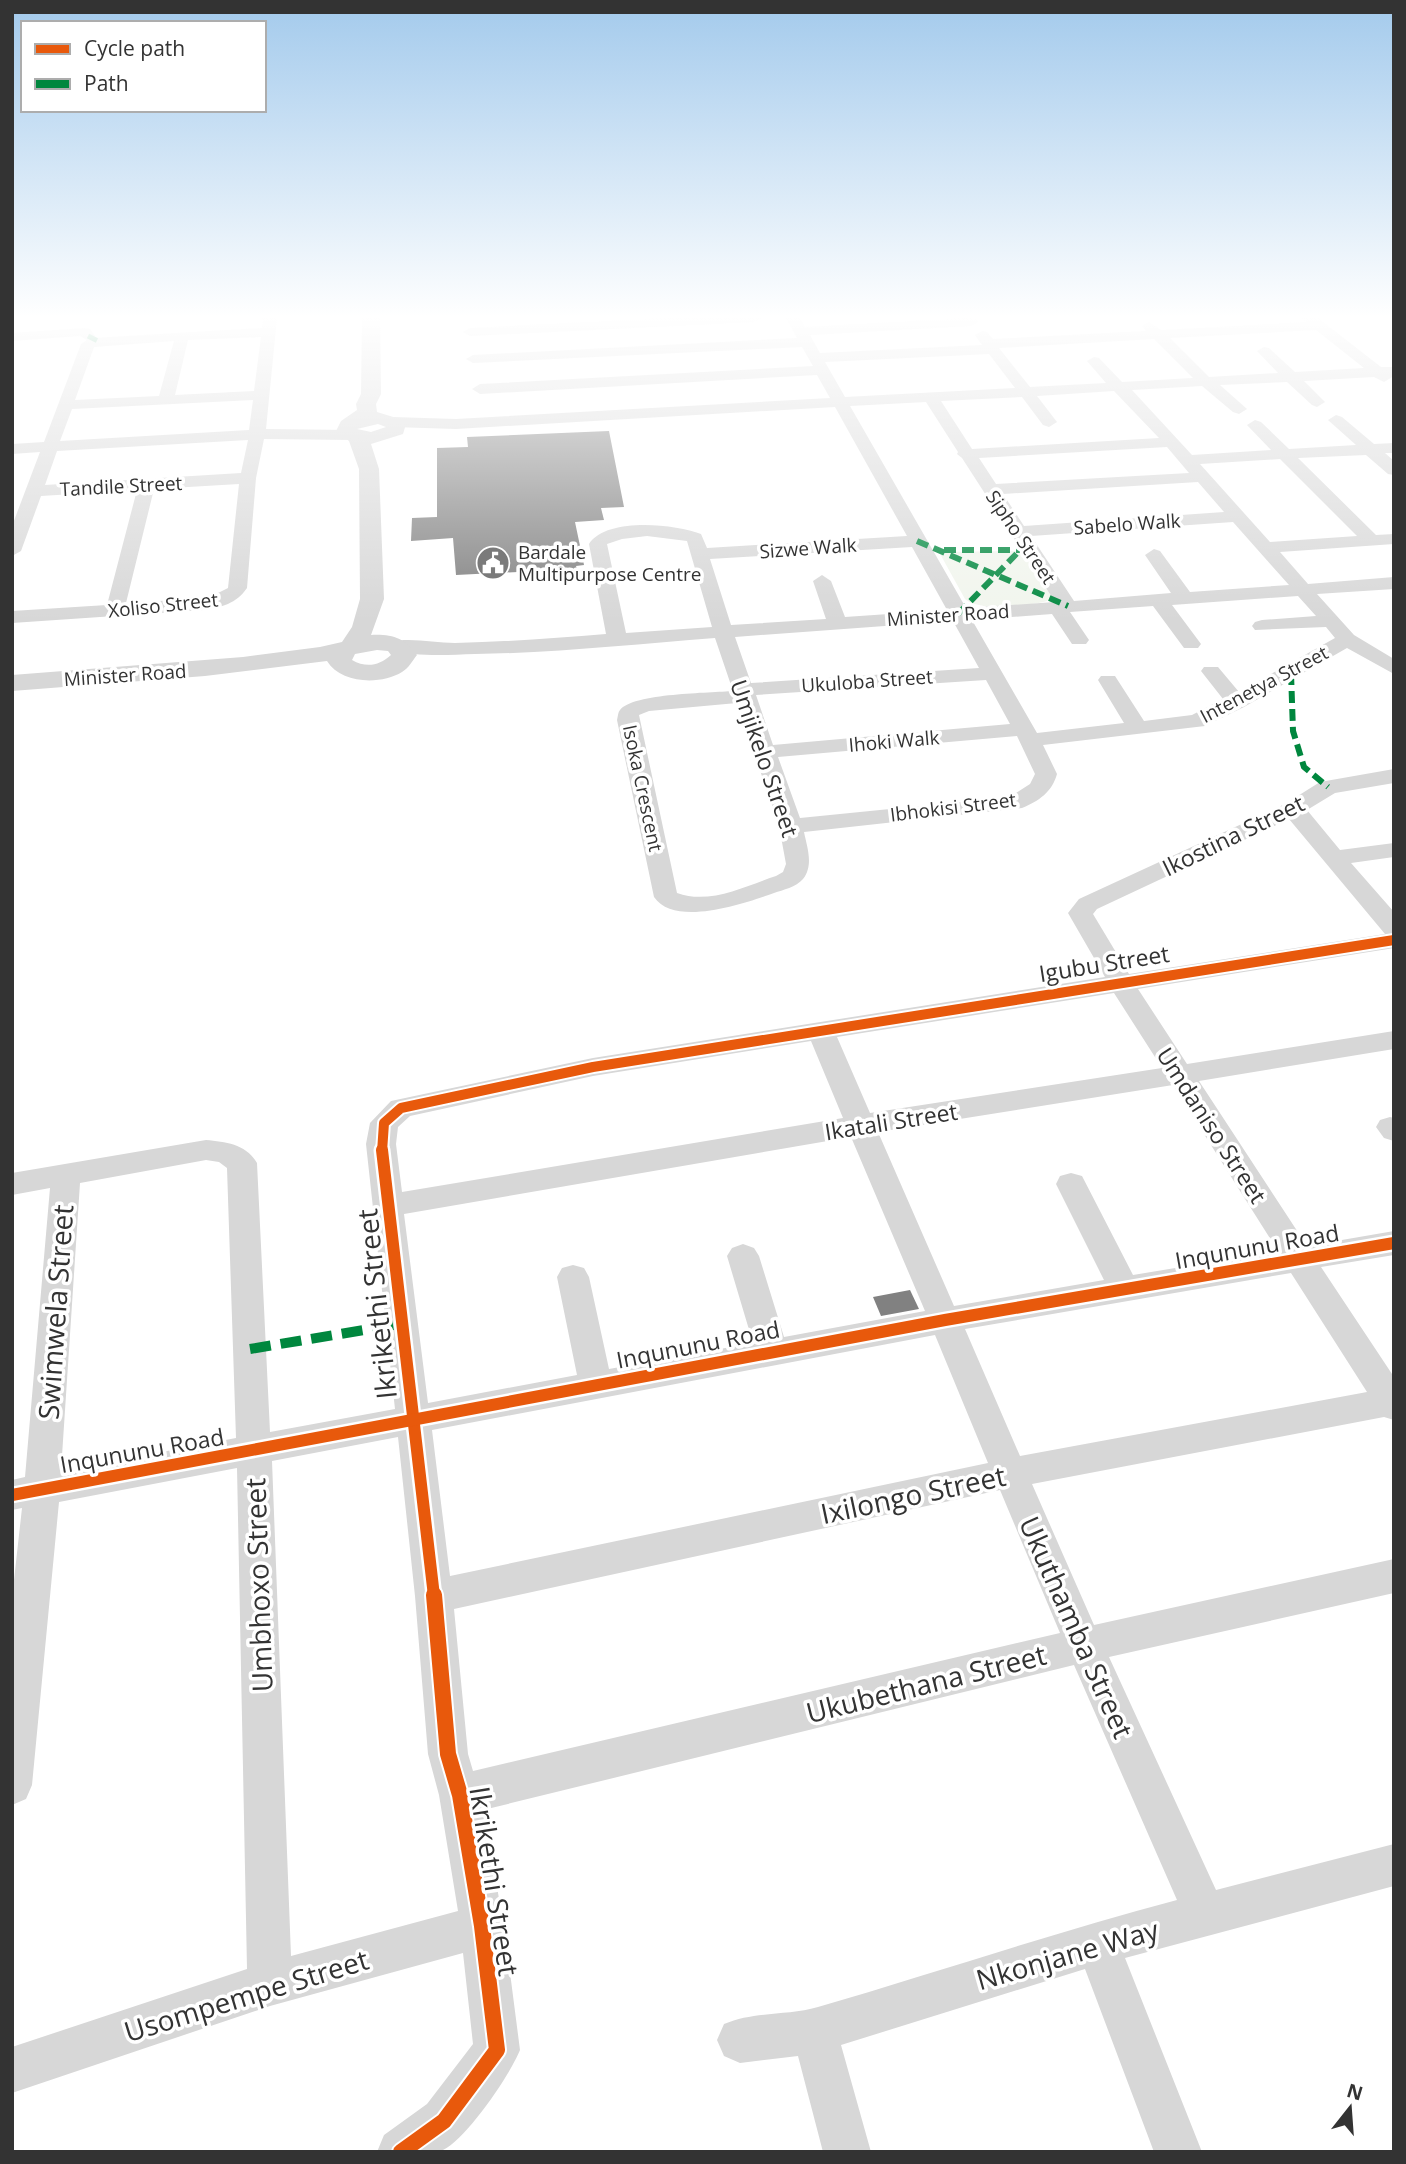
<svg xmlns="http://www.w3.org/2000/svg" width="1406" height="2164" viewBox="0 0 1406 2164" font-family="'Open Sans',sans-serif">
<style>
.green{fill:#f1f5ed}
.building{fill:#818181}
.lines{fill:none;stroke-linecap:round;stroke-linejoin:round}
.minor{fill:#d7d7d7;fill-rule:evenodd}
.tertiary{fill:#d7d7d7;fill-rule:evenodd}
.quiet-far2{stroke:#00873e;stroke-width:5;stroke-dasharray:10 5;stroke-linecap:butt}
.quiet-far1{stroke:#00873e;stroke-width:6;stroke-dasharray:12 6;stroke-linecap:butt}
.quiet{stroke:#00873e;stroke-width:10;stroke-dasharray:21 10;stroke-linecap:butt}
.cycleway-far2-casing{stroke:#fff;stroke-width:14}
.cycleway-far1-casing{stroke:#fff;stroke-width:17}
.cycleway-casing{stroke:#fff;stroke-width:20}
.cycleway-far2{stroke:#e8590c;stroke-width:10}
.cycleway-far1{stroke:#e8590c;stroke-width:12}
.cycleway{stroke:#e8590c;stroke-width:16}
.labels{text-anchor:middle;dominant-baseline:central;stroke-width:7;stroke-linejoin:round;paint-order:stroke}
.far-street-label{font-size:19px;fill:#333;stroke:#fff}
.far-poi-label{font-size:19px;fill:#333;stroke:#fff;text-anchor:start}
.street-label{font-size:23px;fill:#333;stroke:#fff}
.near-street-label{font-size:28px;fill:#333;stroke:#fff}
</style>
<rect width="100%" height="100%" fill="#fff"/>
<!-- green -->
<path class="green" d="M1022,551L1051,596L1047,601C1029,606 979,612 965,599L939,552Z"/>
<!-- building -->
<g class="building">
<polygon points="609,431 624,507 601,508 604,520 575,522 584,565 576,566 577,569 456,575 453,538 411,541 412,518 437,517 437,448 468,447 467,437"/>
<polygon points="910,1290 919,1309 881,1316 873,1297"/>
</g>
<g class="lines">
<!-- minor -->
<g class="minor">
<path d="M263,318H277L266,429L352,430L360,435L352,440L264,439L256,478L247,588C236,604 222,607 203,610L12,623V611L107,605L137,490L41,496L21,551L12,556V526L40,452L12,454V444L44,442L81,344L87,340L80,336L12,341V333L85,328L90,329L95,336L93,338L262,328ZM261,337L254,391L175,395L188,340ZM174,341L159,396L75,400L94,347ZM253,400L249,430L60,441L72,409ZM248,440L241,473L45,485L57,451ZM239,484L228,588L208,598L126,603L154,489Z"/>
<polygon points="666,318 761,318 754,322 470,336 463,332 470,328"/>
<path d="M786,318H800L805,327L965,318L976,319L978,322L971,326L810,335L820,353L982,345L975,335L982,331L987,332L993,339L1146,331L1142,326L1149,322L1161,330L1306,322L1302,318H1318L1381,367H1394V376L1384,382L1374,377L1304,381L1325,402L1317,407L1312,405L1287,382L1220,385L1247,409L1239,414L1233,412L1202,386L1132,390L1192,455L1271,450L1247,425L1255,420L1261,422L1289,449L1356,445L1328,420L1336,415L1342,417L1374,444L1394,443V453H1385L1394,461V475L1388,474L1366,455L1298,458L1376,535L1394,534V544L1280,552L1308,584L1394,577V589L1317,594L1354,635L1394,659V674L1347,648L1244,707L1205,726L1043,745L1057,774C1052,792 1039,801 1022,808L804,832C807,847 814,865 803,879C796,887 783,890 774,893C746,903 675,928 654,897L617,720C618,716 618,712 620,710C633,693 711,693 733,691L715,638C636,644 555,653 475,654C447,655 417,657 390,650L387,646L390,642C410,637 434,643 455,643C505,642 556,638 606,634L589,544C607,517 674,524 701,534L707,548L907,536L835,407L456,429L393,427L385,422L393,417L456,419L830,398L817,375L480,394L472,389L480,384L813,366L802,347L473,363L466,359L473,355L797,338ZM1316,330L1364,368L1295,372L1269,348L1264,347L1257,351L1278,373L1209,377L1170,338ZM1154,339L1193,378L1122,382L1099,358L1094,357L1087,361L1106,383L1030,387L999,348ZM989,354L1015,388L845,397L825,362ZM1114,391L1159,438L972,449L941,401L1022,397L1043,425L1049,427L1057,422L1037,396ZM926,402L958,452L957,454L962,458L1055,602L966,608L850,406ZM1167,447L1189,473L996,484L979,458ZM1280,459L1357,536L1270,542L1200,464ZM1198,482L1224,512L1024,526L1003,494ZM1233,522L1289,585L1190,592L1160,551L1154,549L1145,555L1171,593L1074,601L1031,536ZM647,536L687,541L712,627L626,633L607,544L622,539ZM912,547L947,610L845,617L831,581L822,575L813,581L826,619L731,625L710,559ZM1298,596L1316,616L1262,620L1255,622L1252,626L1255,630L1326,627L1335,638L1239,692L1218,667H1204L1201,671L1223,699L1192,715L1144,721L1115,676H1101L1098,680L1124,723L1037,733L972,620L1052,614L1072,644H1086L1089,640L1070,612L1153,606L1184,648H1198L1201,644L1172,605ZM953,621L979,668L751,683L735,637ZM986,680L1010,724L773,745L756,695ZM737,703L779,826L786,864L783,872L776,876C745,886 710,905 677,893L639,715L649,711ZM1017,736L1035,774L1030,784L1010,797L800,818L778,757Z"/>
<path d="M1394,769V783L1335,793L1307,810L1340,850L1394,843V857L1351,863L1394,912V948L1138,989L1187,1064L1394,1031V1049L1199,1081L1307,1246L1394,1231V1255L1321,1267L1394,1377V1420L1384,1417L1032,1484L1094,1625L1394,1559V1593L1109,1657L1216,1890L1394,1844V1886L1125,1958L1202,2152H1154L1085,1969L841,2045L871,2152H823L798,2056L740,2063L724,2056L717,2040L724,2024C754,2011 787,2016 818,2007C938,1972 1056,1932 1177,1900L1074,1665L483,1810L504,1926L520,2050C510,2075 467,2138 443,2150C432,2156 392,2152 377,2152L384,2135L427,2104L473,2044L463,1953L270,2006L12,2093V2047L247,1969L237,1468L59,1502L32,1785L26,1799L12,1805V1598L22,1508L12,1510V1480L25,1477L50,1188L12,1195V1173L206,1140C226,1142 246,1144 257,1163L270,1432L395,1409L366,1144L370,1123L391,1101L593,1058L1105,977L1068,913L1079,899L1285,804L1320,782ZM1289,819L1385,934L1129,974L1093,914L1097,909ZM1114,993L1162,1068L870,1113L837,1037ZM811,1041L843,1118L402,1192L396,1144L398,1127L410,1116L593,1076ZM1173,1085L1278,1251L1133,1275L1082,1176L1071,1173L1060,1176L1056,1184L1104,1280L954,1306L878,1132ZM851,1137L925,1311L784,1337L759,1256L754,1248L743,1244L732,1248L727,1256L753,1343L609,1369L589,1277L584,1268L573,1265L562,1268L557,1277L577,1375L428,1403L404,1214ZM206,1160L219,1162L227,1168L236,1438L61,1471L80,1183ZM1291,1273L1367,1392L1020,1456L965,1329ZM935,1335L988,1463L450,1576L432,1430ZM398,1437L415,1596L428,1754L439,1795L458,1911L291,1956L272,1461ZM1000,1490L1060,1633L473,1771L468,1754L454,1609Z"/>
<polygon points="1390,1117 1394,1118 1394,1141 1384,1138 1376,1127 1380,1120"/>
</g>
<!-- tertiary -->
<path class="tertiary" d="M362,318H380L381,394L376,404L377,412L403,420L406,424L403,434L371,444L379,469L384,599L371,635C392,634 405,638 417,655C412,661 409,668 402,672C381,685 341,684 327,661L205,676L12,691V675L243,657L320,647L342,642L352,627L360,599L359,469L349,441L336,431L341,421L357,410L356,404L361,394ZM378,424L386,427L371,432L357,429ZM377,650L388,651L391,655C379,666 366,668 352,660L355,654Z"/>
<!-- quiet-far2 -->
<polyline class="quiet-far2" points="88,336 98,341"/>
<!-- quiet-far1 -->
<g class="quiet-far1">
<polyline points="917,541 1068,606"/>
<polyline points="944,550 1021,550"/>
<polyline points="958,614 1026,544"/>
<polyline points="1291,673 1293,731 1304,767 1328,787"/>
</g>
<!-- quiet -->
<polyline class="quiet" points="250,1349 400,1324"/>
<defs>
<polyline id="cycleway-far2" points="382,1152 384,1123 401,1108 593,1067 1394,940"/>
<g id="cycleway-far1">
<polyline points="382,1150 434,1596"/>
<polyline points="12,1495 945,1320 1394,1243"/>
</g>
<polyline id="cycleway" points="401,2152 444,2121 497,2050 482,1926 460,1795 448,1754 434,1595"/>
</defs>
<!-- cycleway-far2 casing -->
<use href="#cycleway-far2" class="cycleway-far2-casing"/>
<!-- cycleway-far1 casing -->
<use href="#cycleway-far1" class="cycleway-far1-casing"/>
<!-- cycleway casing -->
<use href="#cycleway" class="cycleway-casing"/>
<!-- cycleway-far2 -->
<use href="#cycleway-far2" class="cycleway-far2"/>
<!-- cycleway-far1 -->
<use href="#cycleway-far1" class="cycleway-far1"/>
<!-- cycleway -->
<use href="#cycleway" class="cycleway"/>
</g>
<!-- sky -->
<linearGradient id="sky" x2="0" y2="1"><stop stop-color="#a3caec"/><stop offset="0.51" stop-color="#fff"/><stop offset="1" stop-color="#fff" stop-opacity="0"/></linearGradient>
<rect width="1406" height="621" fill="url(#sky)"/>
<!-- icons -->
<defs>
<symbol id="civic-disc" viewBox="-11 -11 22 22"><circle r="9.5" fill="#7a7a7a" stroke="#fff"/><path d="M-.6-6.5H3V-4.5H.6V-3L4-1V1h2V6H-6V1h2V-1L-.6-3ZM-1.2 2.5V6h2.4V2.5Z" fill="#fff"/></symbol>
</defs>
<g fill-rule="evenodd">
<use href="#civic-disc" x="474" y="544" width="38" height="38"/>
</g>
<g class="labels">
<!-- far-street labels -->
<g class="far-street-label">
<text transform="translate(121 486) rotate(-3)">Tandile Street</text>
<text transform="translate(1127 524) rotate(-4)">Sabelo Walk</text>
<text transform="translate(1021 537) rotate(56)">Sipho Street</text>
<text transform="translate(808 548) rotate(-4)">Sizwe Walk</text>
<text transform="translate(163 605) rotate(-6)">Xoliso Street</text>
<text transform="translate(948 615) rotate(-4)">Minister Road</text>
<text transform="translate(125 675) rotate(-4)">Minister Road</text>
<text transform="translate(867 681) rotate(-4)">Ukuloba Street</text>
<text transform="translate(1264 684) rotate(-28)">Intenetya Street</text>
<text transform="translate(894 741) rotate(-5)">Ihoki Walk</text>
<text transform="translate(643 788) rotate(78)">Isoka Crescent</text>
<text transform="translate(953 807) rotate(-7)">Ibhokisi Street</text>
</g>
<!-- far-poi labels -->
<g class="far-poi-label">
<text x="518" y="552">Bardale<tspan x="518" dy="22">Multipurpose Centre</tspan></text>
</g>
<!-- street labels -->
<g class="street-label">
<text transform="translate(765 758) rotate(71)">Umjikelo Street</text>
<text transform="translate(1233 835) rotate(-26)">Ikostina Street</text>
<text transform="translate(1104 963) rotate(-9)">Igubu Street</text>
<text transform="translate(891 1121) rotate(-9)">Ikatali Street</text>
<text transform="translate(1212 1125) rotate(57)">Umdaniso Street</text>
<text transform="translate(1257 1246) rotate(-10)">Inqununu Road</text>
<text transform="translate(698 1344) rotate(-11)">Inqununu Road</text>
<text transform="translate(142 1450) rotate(-10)">Inqununu Road</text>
</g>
<!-- near-street labels -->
<g class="near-street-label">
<text transform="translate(376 1304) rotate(-96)">Ikrikethi Street</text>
<text transform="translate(55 1312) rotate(-86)">Swimwela Street</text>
<text transform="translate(913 1494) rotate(-12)">Ixilongo Street</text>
<text transform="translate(258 1585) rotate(-92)">Umbhoxo Street</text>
<text transform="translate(1077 1627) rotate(66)">Ukuthamba Street</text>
<text transform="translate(926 1683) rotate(-14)">Ukubethana Street</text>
<text transform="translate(495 1881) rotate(81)">Ikrikethi Street</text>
<text transform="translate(1067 1954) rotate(-16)">Nkonjane Way</text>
<text transform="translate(246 1995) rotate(-17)">Usompempe Street</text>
</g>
</g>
<!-- border -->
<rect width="1406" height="2164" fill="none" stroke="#333333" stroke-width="28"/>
<!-- legend -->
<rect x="21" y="21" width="245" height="91" fill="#ffffff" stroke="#adadad" stroke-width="2"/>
<rect x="35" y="44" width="35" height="10" fill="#e8590c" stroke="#adadad" stroke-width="2"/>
<text x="84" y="56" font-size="21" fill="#333333">Cycle path</text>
<rect x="35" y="79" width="35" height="10" fill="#00873e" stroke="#adadad" stroke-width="2"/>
<text x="84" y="91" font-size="21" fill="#333333">Path</text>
<!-- north arrow -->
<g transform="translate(1350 2108) rotate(17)" stroke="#ffffff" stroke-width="5" paint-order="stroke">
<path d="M0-5L12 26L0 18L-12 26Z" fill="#333333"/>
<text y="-10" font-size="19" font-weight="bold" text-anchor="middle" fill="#333333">N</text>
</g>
</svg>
